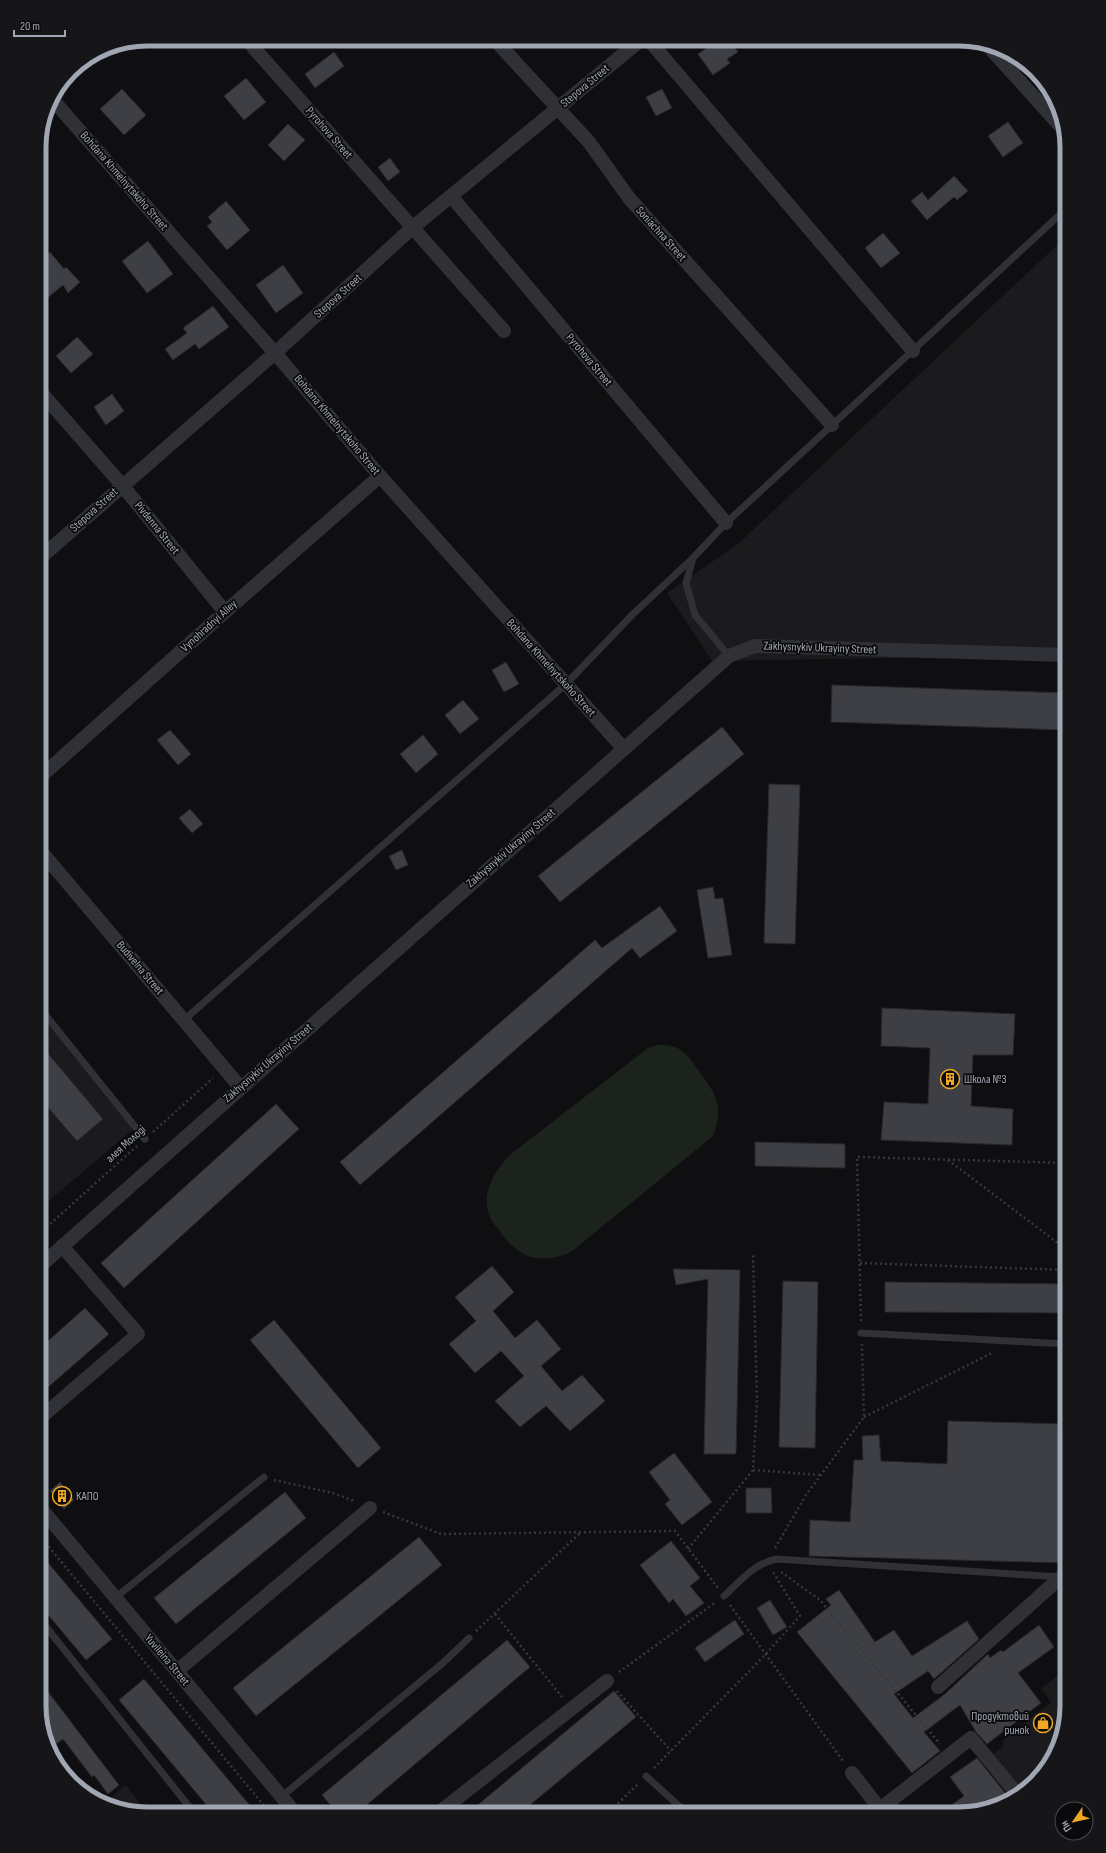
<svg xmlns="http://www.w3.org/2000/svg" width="1106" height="1853" viewBox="0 0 1106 1853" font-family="'Sofia Sans Condensed',sans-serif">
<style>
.built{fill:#1b1b1e}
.green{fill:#1c231c}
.building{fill:#3e3f44;stroke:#29292d}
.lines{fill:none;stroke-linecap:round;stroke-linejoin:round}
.path{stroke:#36383d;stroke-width:2.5;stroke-dasharray:2 3;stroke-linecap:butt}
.service{stroke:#303136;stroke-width:7}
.minor{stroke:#303136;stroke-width:14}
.labels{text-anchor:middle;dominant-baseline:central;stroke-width:3.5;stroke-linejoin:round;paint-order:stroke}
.street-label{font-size:12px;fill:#a0a6b2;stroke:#0a0a0c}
.poi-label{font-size:12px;fill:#a0a6b2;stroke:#0a0a0c;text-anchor:start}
.rim{fill:none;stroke:#a0a6b2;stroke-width:5}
</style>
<rect width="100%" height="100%" fill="#0f0f11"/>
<!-- built -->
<g class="built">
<polygon points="1067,236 1067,655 712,661 667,593 739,543"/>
<polygon points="39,1007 138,1125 39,1209"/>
<polygon points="1067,1668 1067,1706 1049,1766 1022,1789 993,1754 1004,1745 1002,1741 1051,1702 1041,1689"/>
<polygon points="126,1785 148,1814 141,1814 105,1802"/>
</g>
<!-- green -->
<path class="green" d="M657,1045C681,1044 686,1053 699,1071C716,1093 725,1109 712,1137L571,1252C541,1265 519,1259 501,1233C497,1227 491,1221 489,1215C481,1193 495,1169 511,1154L648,1048Z"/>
<!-- building -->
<g class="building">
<polygon points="730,41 738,52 727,59 730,63 713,75 698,54 715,42 719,48"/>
<polygon points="334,52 344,66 315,88 305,74"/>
<polygon points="246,78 266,102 244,120 224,96"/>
<polygon points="122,89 146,115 124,135 100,109"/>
<polygon points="662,89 672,108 656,116 646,97"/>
<polygon points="1008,122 1023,143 1003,157 988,136"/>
<polygon points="288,124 305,140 284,161 268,145"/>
<polygon points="390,158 400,172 388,181 378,167"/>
<polygon points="954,176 968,191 957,200 954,197 927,220 911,201 922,192 928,200"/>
<polygon points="226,201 250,230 227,250 207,226 212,222 208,217"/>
<polygon points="883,233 900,253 881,268 865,248"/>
<polygon points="148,241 173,274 147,293 122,261"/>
<polygon points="50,252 64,269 66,267 80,282 68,293 63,285 39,305 39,261"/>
<polygon points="283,265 303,293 276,313 256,285"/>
<polygon points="213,306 229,327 199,349 195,344 173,360 165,349 187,333 183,328"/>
<polygon points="77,337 93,354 71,373 56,356"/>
<polygon points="112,394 124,411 106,425 94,407"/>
<polygon points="506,662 519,684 504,692 492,670"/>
<polygon points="832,685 1067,693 1067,730 831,722"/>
<polygon points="463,700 479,719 460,734 445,715"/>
<polygon points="722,727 744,754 560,902 538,876"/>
<polygon points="170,730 191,754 178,765 157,740"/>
<polygon points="423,735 438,754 416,773 400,754"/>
<polygon points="769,784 800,785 795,944 764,943"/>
<polygon points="190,809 203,824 192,833 179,818"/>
<polygon points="402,850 408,865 396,870 389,856"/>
<polygon points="713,887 715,899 723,898 732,955 708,958 697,890"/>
<polygon points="660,906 677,931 640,958 632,948 360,1185 340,1162 595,940 602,948"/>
<polygon points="882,1008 1015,1014 1013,1055 973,1055 971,1106 1013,1109 1012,1145 881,1140 884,1102 928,1104 930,1048 881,1046"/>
<polygon points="39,1043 103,1119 77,1141 39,1097"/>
<polygon points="276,1104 299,1129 124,1288 101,1263"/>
<polygon points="755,1142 845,1144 845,1168 755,1166"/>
<polygon points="492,1266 514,1292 493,1311 515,1338 537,1320 561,1349 541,1366 562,1391 582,1375 605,1401 570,1431 546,1406 520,1427 495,1401 524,1376 501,1351 475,1373 449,1344 476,1321 455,1297"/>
<polygon points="673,1269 740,1270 736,1454 704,1454 708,1279 676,1285"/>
<polygon points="783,1281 818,1282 815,1448 779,1447"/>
<polygon points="885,1282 1067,1284 1067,1313 885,1312"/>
<polygon points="85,1308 109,1334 39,1395 39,1349"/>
<polygon points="274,1320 381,1448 358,1468 250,1340"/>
<polygon points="948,1421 1067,1424 1067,1563 809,1556 810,1520 850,1522 854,1460 863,1460 862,1436 879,1435 881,1461 947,1464"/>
<polygon points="674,1453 712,1502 682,1525 665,1504 670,1500 649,1472"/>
<polygon points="60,1482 74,1500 64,1509 50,1491"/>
<polygon points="746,1488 771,1488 772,1513 746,1513"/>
<polygon points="285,1492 306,1518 176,1624 154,1598"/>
<polygon points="419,1537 442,1565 256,1716 233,1688"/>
<polygon points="671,1541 700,1578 690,1586 704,1603 686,1616 673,1599 669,1603 640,1565"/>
<polygon points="39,1552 112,1639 86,1660 39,1604"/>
<polygon points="839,1590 875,1642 894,1630 912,1656 967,1621 979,1639 934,1679 928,1671 894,1694 913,1718 945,1694 988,1654 990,1658 1001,1650 1003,1652 1039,1625 1054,1647 1018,1673 1041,1703 987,1744 976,1732 960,1705 924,1732 940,1751 912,1773 797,1632 831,1605 826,1599"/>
<polygon points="770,1600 787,1627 773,1635 757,1608"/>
<polygon points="735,1620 744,1634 705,1662 695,1648"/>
<polygon points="507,1640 530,1667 356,1814 338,1814 322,1795"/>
<polygon points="144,1679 257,1814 214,1814 119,1700"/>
<polygon points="39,1680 119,1785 108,1794 94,1775 92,1777 63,1739 49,1749 39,1706"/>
<polygon points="614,1691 636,1717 519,1814 467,1814"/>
<polygon points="977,1758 1010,1799 1006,1803 959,1814 939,1814 964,1796 950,1777"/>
</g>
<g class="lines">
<!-- path -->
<g class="path">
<polyline points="153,1132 213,1078"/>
<polyline points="948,1160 1067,1250"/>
<polyline points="39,1234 137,1146"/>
<polyline points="860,1263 1067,1270"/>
<polyline points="861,1321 857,1157 1067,1163"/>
<polyline points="864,1417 994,1352"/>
<polyline points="753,1470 821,1475"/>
<polyline points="274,1480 333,1493 354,1501"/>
<polyline points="39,1486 44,1491"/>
<polyline points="383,1512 441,1534 675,1531 718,1588"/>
<polyline points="39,1535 271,1814"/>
<polyline points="775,1548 806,1495 864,1417 862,1344"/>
<polyline points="688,1549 753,1470 757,1400 753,1255"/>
<polyline points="781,1572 820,1600 940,1744"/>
<polyline points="730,1605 843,1761"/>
<polyline points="495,1614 562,1697"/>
<polyline points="476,1631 580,1533"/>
<polyline points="619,1672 716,1602"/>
<polyline points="617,1691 671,1751"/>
<polyline points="654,1768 766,1654 800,1616 773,1572"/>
<polyline points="607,1814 638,1784"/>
</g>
<!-- service -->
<g class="service">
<polyline points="729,656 695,615 686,583 693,558 726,523 1067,208"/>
<polyline points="39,1007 145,1139"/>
<polyline points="184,1020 566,684 632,615 693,558"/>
<polyline points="861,1333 1067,1344"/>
<path d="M724,1596C740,1581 754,1564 776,1559L1061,1577"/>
<polyline points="115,1598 264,1477"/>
<polyline points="39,1618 195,1814"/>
<polyline points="646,1776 688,1814"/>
<polyline points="281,1797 444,1662 469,1638"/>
</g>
<!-- minor -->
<g class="minor">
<polyline points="246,39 504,331"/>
<polyline points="494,39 589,142 629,198 832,425"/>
<polyline points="648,39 913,351"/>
<polyline points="989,47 1063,129"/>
<polyline points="52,99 275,353 380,476 624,749"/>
<polyline points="451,196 726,523"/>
<polyline points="39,390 122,485 225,612"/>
<polyline points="39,559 275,353 412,228 642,39"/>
<polyline points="39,778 225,612 380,476"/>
<polyline points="39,849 241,1088"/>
<polyline points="39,1267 729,656 755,646 1067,655"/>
<polyline points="39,1419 138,1334 62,1246"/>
<polyline points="39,1506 296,1814"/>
<polyline points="177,1671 370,1508"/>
<polyline points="938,1687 1061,1577"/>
<polyline points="852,1773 880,1809 875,1814"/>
<polyline points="880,1809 971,1738 1017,1794"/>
<polyline points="437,1814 607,1681"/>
</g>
</g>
<!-- icons -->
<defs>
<symbol id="building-ring" viewBox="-11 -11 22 22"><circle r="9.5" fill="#0a0a0c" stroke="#f1a726" stroke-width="1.5"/><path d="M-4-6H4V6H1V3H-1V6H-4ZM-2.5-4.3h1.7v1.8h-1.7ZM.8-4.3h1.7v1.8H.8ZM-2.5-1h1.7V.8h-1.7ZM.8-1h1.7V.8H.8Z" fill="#f1a726"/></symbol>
<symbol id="shop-ring" viewBox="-11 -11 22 22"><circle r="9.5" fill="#0a0a0c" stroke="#f1a726" stroke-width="1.5"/><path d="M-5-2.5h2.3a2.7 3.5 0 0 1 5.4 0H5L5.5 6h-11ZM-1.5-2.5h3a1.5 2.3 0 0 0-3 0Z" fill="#f1a726"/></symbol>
</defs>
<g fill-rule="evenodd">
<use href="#building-ring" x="939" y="1068" width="22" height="22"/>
<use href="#building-ring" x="51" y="1485" width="22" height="22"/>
<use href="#shop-ring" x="1032" y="1712" width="22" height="22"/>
</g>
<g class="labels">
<!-- street labels -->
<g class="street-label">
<text transform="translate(585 86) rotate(-40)">Stepova Street</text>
<text transform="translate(329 133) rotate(49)">Pyrohova Street</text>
<text transform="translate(124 181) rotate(49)">Bohdana Khmelnytskoho Street</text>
<text transform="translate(661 234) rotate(48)">Soniachna Street</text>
<text transform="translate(338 296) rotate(-42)">Stepova Street</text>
<text transform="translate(589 360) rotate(50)">Pyrohova Street</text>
<text transform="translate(337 425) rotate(50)">Bohdana Khmelnytskoho Street</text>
<text transform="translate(94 510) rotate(-42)">Stepova Street</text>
<text transform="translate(157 528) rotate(51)">Pivdenna Street</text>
<text transform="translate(209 626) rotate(-42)">Vynohradnyi Alley</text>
<text transform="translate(820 648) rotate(2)">Zakhysnykiv Ukrayiny Street</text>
<text transform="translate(551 668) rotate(48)">Bohdana Khmelnytskoho Street</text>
<text transform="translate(511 848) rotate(-41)">Zakhysnykiv Ukrayiny Street</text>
<text transform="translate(140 968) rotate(50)">Budivelna Street</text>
<text transform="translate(268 1063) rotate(-41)">Zakhysnykiv Ukrayiny Street</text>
<text transform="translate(126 1144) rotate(-42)">алея Молоді</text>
<text transform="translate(167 1660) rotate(50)">Yuvileina Street</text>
</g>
<!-- poi labels -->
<g class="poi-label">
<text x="964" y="1079">Школа №3</text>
<text x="76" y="1496">КАПО</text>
<text x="1029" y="1716" text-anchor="end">Продуктовий<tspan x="1029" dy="14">ринок</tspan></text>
</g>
</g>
<!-- crop -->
<path d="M0 0H1106V1853H0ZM147 46H959A101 101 0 0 1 1060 147V1706A101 101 0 0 1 959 1807H147A101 101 0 0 1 46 1706V147A101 101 0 0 1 147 46Z" fill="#161619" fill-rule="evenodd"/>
<path class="rim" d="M147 46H959A101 101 0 0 1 1060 147V1706A101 101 0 0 1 959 1807H147A101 101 0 0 1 46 1706V147A101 101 0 0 1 147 46Z"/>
<!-- north arrow -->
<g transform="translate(1074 1821) rotate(236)"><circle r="19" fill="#0a0a0c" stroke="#46484e"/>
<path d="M0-3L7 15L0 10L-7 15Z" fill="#f1a726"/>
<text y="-6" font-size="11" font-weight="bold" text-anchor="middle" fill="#a0a6b2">Пн</text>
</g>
<!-- scale -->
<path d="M14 30v6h51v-6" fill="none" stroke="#a0a6b2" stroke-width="2"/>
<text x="20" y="30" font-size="12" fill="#a0a6b2" stroke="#0a0a0c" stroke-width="3" paint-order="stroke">20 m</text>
</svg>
